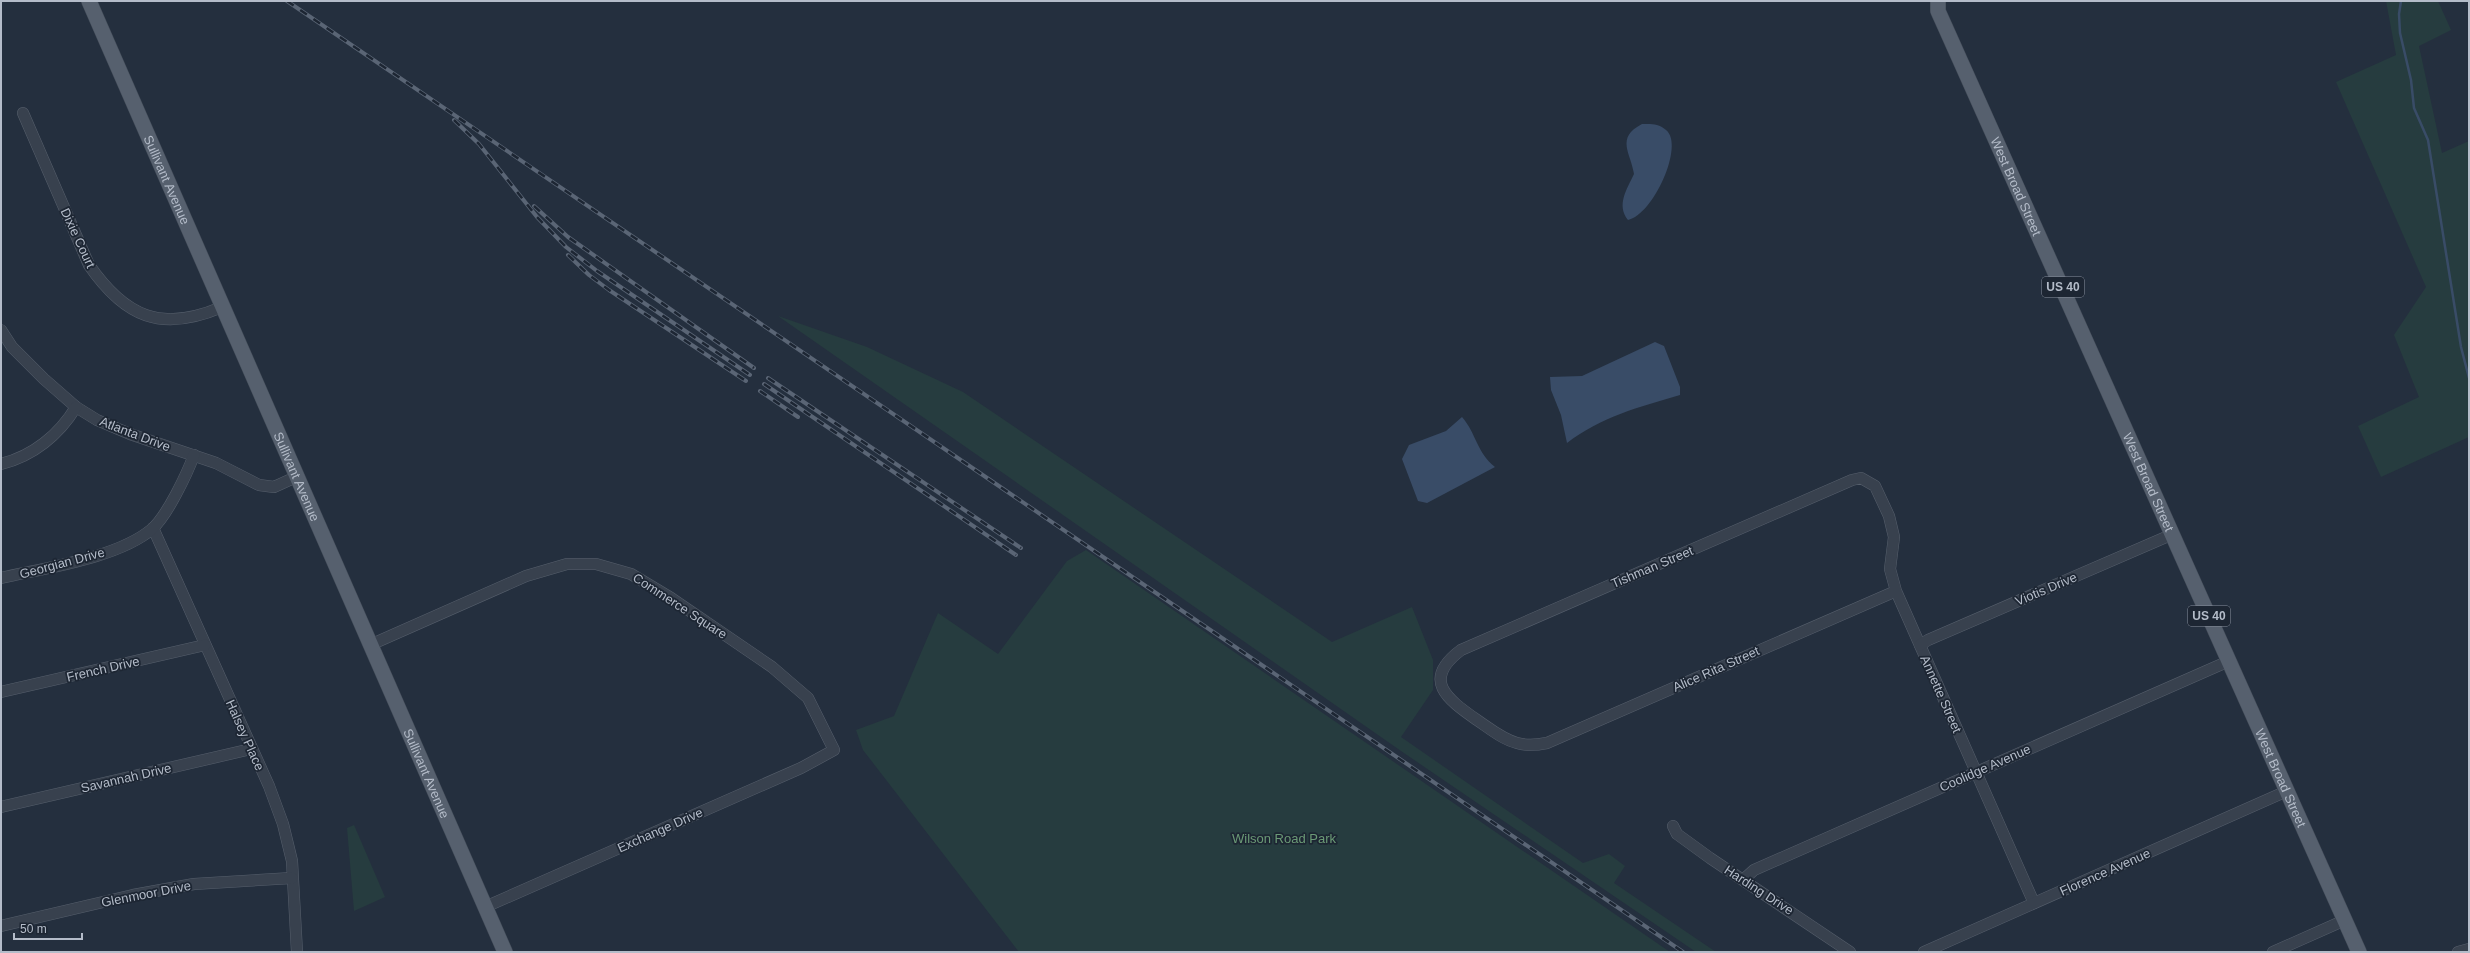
<svg xmlns="http://www.w3.org/2000/svg" width="2470" height="953" viewBox="0 0 2470 953" font-family="Helvetica,sans-serif">
<style>
.green{fill:#263c3f}
.water{fill:#394c67}
.lines{fill:none;stroke-linecap:round;stroke-linejoin:round}
.stream{stroke:#394c67;stroke-width:2.5}
.minor-casing{stroke:#565f6c;stroke-width:12}
.major-casing{stroke:#414a57;stroke-width:16}
.minor{stroke:#38414e;stroke-width:11}
.major{stroke:#56606e;stroke-width:15}
.rail-casing{stroke:#5a6575;stroke-width:4}
.rail{stroke:#1d2633;stroke-width:2.5;stroke-dasharray:8;stroke-linecap:butt}
.labels{text-anchor:middle;dominant-baseline:central;stroke-width:3.5;stroke-linejoin:round;paint-order:stroke}
.shield{fill:#1d2633;stroke:#878f9c;stroke-width:1}
.shield-label{font-size:12px;font-weight:bold;fill:#b4bcc9}
.street-label{font-size:13px;fill:#b4bcc9;stroke:#1d2633}
.park-label{font-size:13px;fill:#6b9a76;stroke:#1d2633}
</style>
<rect width="100%" height="100%" fill="#242f3e"/>
<!-- green -->
<g class="green">
<polygon points="2386,1 2438,1 2451,30 2419,46 2442,153 2469,141 2469,437 2381,477 2358,426 2419,397 2394,335 2426,287 2336,82 2396,55"/>
<polygon points="778,316 867,347 963,392 1332,642 1412,607 1433,660 1433,690 1401,737 1583,863 1609,854 1625,866 1614,883 1716,952 1696,952 1401,751"/>
<polygon points="1086,550 1670,952 1019,952 863,750 856,730 894,716 938,613 998,654 1067,561"/>
<polygon points="354,825 385,897 354,911 347,828"/>
</g>
<!-- water -->
<g class="water">
<path d="M1642,124C1651,124 1658,123 1666,130C1685,145 1653,215 1628,220C1616,205 1627,189 1634,174C1631,153 1615,138 1642,124Z"/>
<path d="M1655,342L1664,346L1680,387V395C1639,407 1601,417 1567,443L1561,415L1551,390L1550,377L1582,376Z"/>
<path d="M1462,417C1476,433 1477,453 1495,467L1427,503L1418,501L1402,459L1409,445L1446,431Z"/>
</g>
<g class="lines">
<!-- stream -->
<polyline class="stream" points="2401,1 2399,14 2400,33 2411,80 2414,108 2428,140 2461,347 2469,378"/>
<defs>
<g id="minor">
<path d="M23,113L89,265C125,317 161,333 222,307"/>
<polyline points="1,330 12,347 44,379 76,407 97,420 130,434 216,463 259,485 274,487 296,477"/>
<path d="M1,464C33,456 59,435 76,407"/>
<polyline points="153,528 269,786 283,824 292,861 297,952"/>
<path d="M1,578C44,568 118,558 152,529C167,516 187,474 194,455"/>
<path d="M1896,591L1547,743C1537,745 1527,746 1517,743C1502,739 1489,728 1477,720C1447,699 1421,680 1461,650L1852,480L1861,478L1875,486L1889,516L1894,537L1890,569L1896,591L2034,903"/>
<polyline points="370,645 526,576 567,564 596,564 631,574 671,598 772,667 808,698 834,750 801,768 485,907"/>
<polyline points="1920,645 1928,640 2173,534"/>
<polyline points="1,692 205,645"/>
<polyline points="1,807 251,749"/>
<polyline points="1673,826 1677,834 1710,858 1850,952"/>
<polyline points="1744,879 1754,870 2229,661"/>
<polyline points="1,926 133,895 194,884 292,878"/>
<polyline points="1924,952 2287,791"/>
<polyline points="2273,952 2345,920"/>
<polyline points="2458,952 2469,949"/>
</g>
<g id="major">
<path id="s1" d="M89,1L505,952"/>
<path id="s2" d="M1938,1V11L1947,31L2359,952"/>
</g>
</defs>
<!-- minor casing -->
<use href="#minor" class="minor-casing"/>
<!-- major casing -->
<use href="#major" class="major-casing"/>
<!-- minor -->
<use href="#minor" class="minor"/>
<!-- major -->
<use href="#major" class="major"/>
<defs>
<g id="rail">
<polyline points="287,1 1683,952"/>
<polyline points="454,120 479,144 537,217 566,247 597,271 750,375"/>
<polyline points="534,206 568,237 754,368"/>
<polyline points="568,255 589,275 609,290 746,381"/>
<polyline points="768,378 1021,548"/>
<polyline points="764,384 1016,555"/>
<polyline points="760,391 798,417"/>
</g>
</defs>
<!-- rail casing -->
<use href="#rail" class="rail-casing"/>
<!-- rail -->
<use href="#rail" class="rail"/>
</g>
<g class="labels">
<!-- shield labels -->
<g class="shield">
<rect x="2042" y="277" width="42" height="20" rx="3"/>
<rect x="2188" y="606" width="42" height="20" rx="3"/>
</g>
<g class="shield-label">
<text x="2063" y="287">US 40</text>
<text x="2209" y="616">US 40</text>
</g>
<!-- street labels -->
<g class="street-label">
<text stroke="none"><textPath href="#s1" startOffset="195">Sullivant Avenue</textPath></text>
<text stroke="none"><textPath href="#s2" startOffset="202">West Broad Street</textPath></text>
<text transform="translate(78 238) rotate(65)">Dixie Court</text>
<text transform="translate(135 434) rotate(21)">Atlanta Drive</text>
<text stroke="none"><textPath href="#s1" startOffset="519">Sullivant Avenue</textPath></text>
<text stroke="none"><textPath href="#s2" startOffset="526">West Broad Street</textPath></text>
<text transform="translate(62 563) rotate(-15)">Georgian Drive</text>
<text transform="translate(1652 567) rotate(-23)">Tishman Street</text>
<text transform="translate(2046 589) rotate(-23)">Viotis Drive</text>
<text transform="translate(680 606) rotate(33)">Commerce Square</text>
<text transform="translate(103 669) rotate(-13)">French Drive</text>
<text transform="translate(1716 669) rotate(-24)">Alice Rita Street</text>
<text transform="translate(1941 694) rotate(66)">Annette Street</text>
<text transform="translate(245 735) rotate(66)">Halsey Place</text>
<text transform="translate(1985 768) rotate(-24)">Coolidge Avenue</text>
<text stroke="none"><textPath href="#s1" startOffset="843">Sullivant Avenue</textPath></text>
<text transform="translate(126 778) rotate(-13)">Savannah Drive</text>
<text stroke="none"><textPath href="#s2" startOffset="850">West Broad Street</textPath></text>
<text transform="translate(660 830) rotate(-24)">Exchange Drive</text>
<text transform="translate(2105 872) rotate(-24)">Florence Avenue</text>
<text transform="translate(1759 890) rotate(33)">Harding Drive</text>
<text transform="translate(146 894) rotate(-11)">Glenmoor Drive</text>
</g>
<!-- park labels -->
<g class="park-label">
<text x="1284" y="838">Wilson Road Park</text>
</g>
</g>
<!-- border -->
<rect width="2470" height="953" fill="none" stroke="#b4bcc9" stroke-width="4"/>
<!-- scale -->
<path d="M14 933v6h68v-6" fill="none" stroke="#b4bcc9" stroke-width="2"/>
<text x="20" y="933" font-size="12" fill="#b4bcc9" stroke="#1d2633" stroke-width="3" paint-order="stroke">50 m</text>
</svg>
